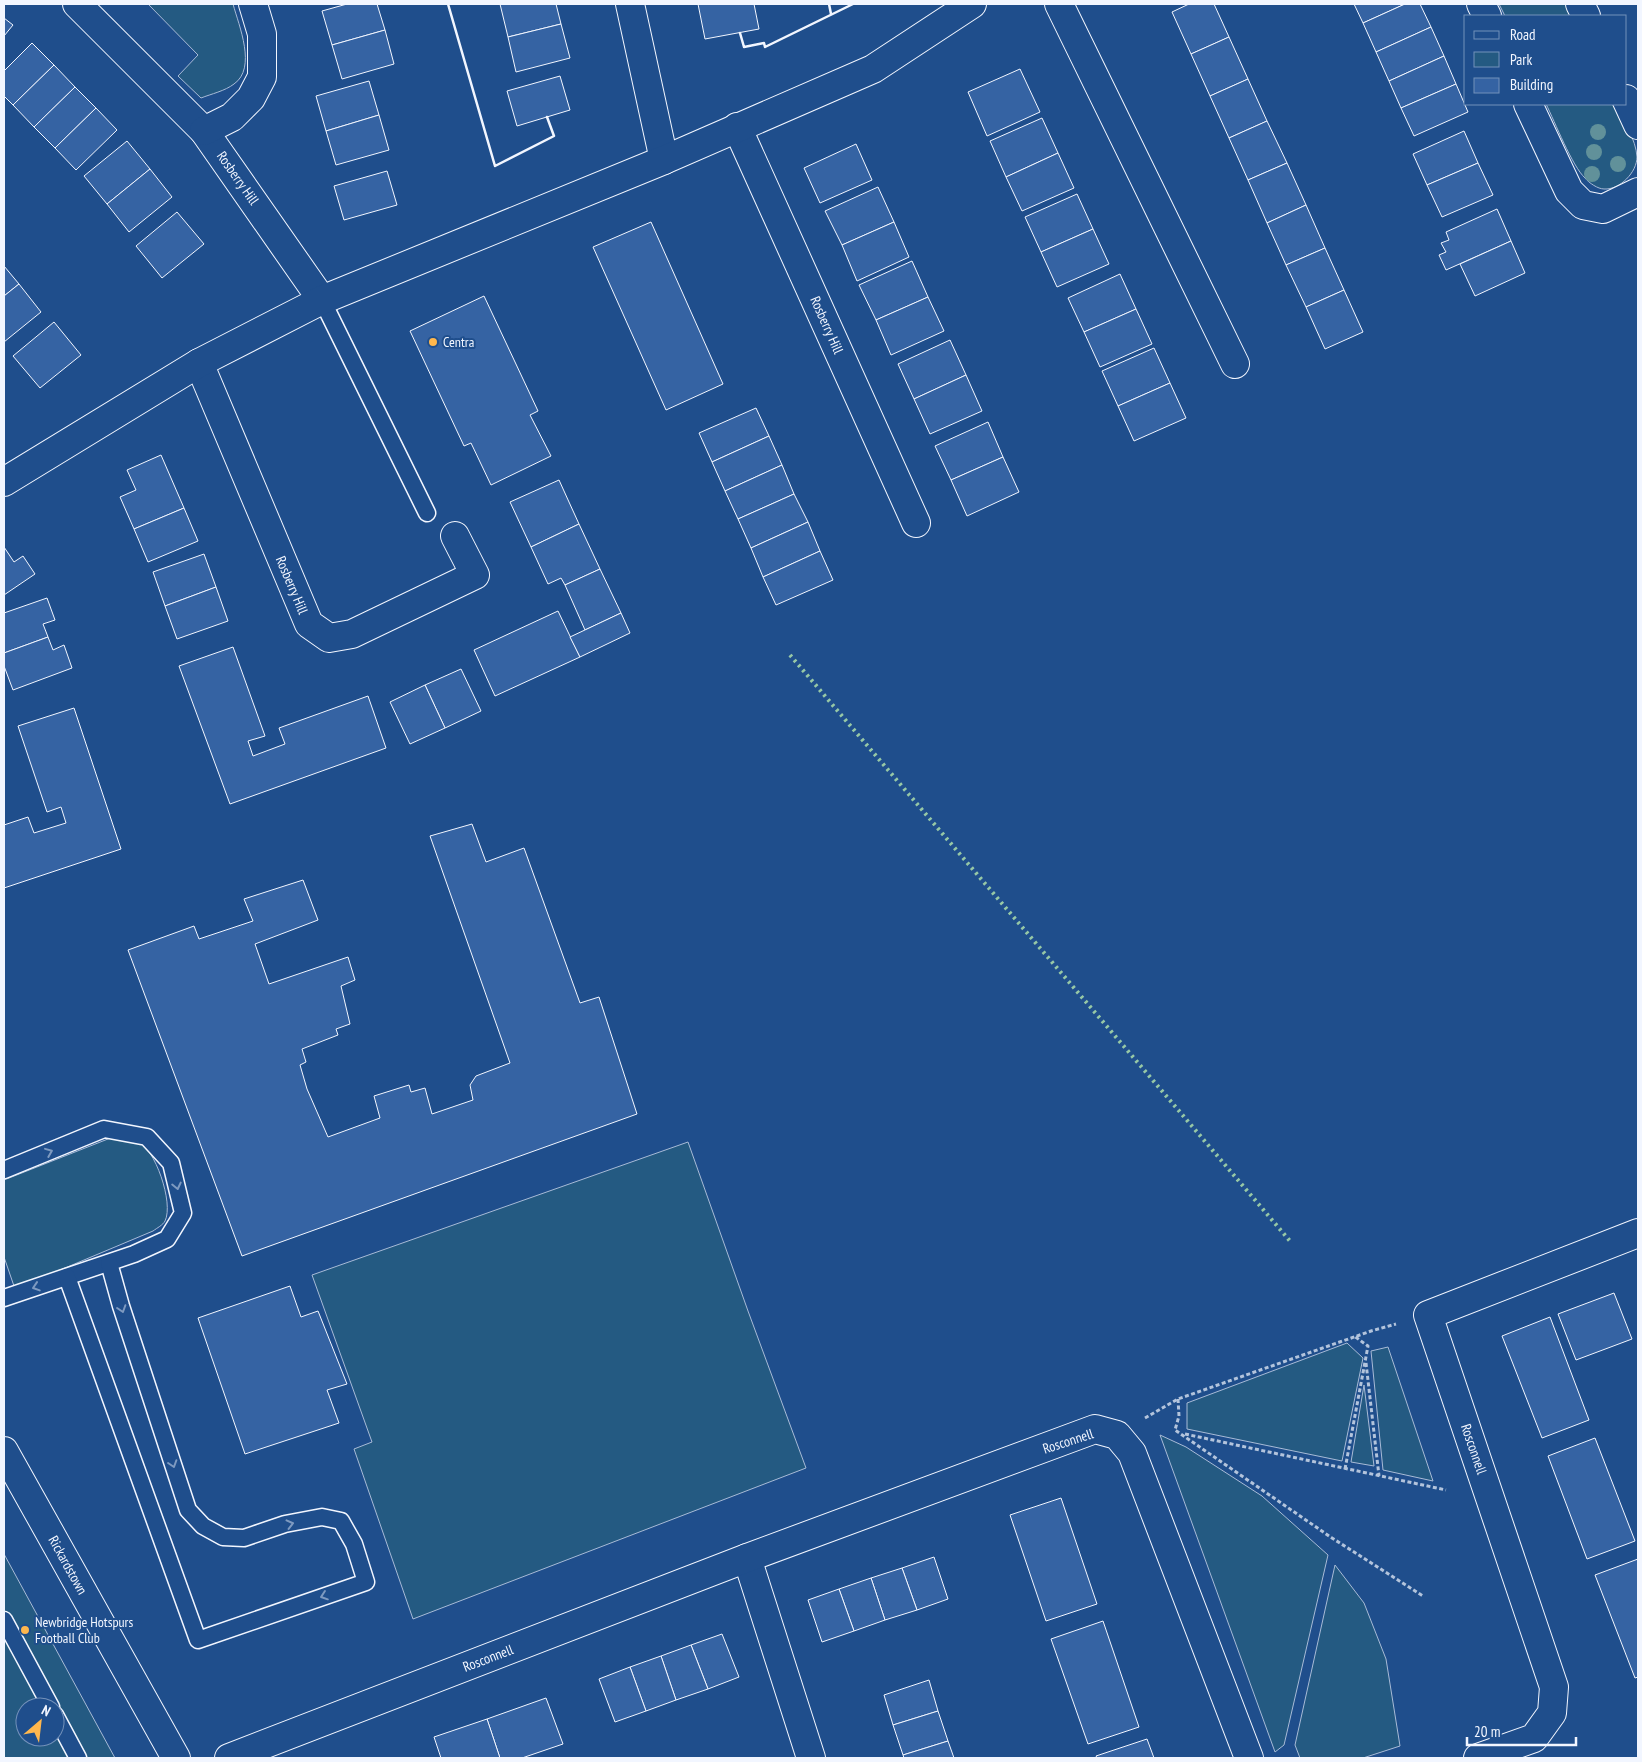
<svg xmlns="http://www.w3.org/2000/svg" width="1642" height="1762" viewBox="0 0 1642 1762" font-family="'PT Sans Narrow',sans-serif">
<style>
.green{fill:#245a82;stroke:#a8bbd7;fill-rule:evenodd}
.building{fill:#3563a3;stroke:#f2f6ff}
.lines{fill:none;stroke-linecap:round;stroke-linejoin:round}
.lane-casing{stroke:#f2f6ff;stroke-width:19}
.street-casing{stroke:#f2f6ff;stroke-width:30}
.secondary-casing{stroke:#f2f6ff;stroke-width:30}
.path{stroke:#b3c4dc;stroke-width:3;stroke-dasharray:4 2.5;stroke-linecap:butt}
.lane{stroke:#1f4e8c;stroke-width:16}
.street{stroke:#1f4e8c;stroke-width:28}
.secondary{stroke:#1f4e8c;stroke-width:28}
.hedge{stroke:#97c8a6;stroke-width:4;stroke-dasharray:2.5 4;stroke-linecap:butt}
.wall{stroke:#f2f6ff;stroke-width:2.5}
.tree{fill:#61919a}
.oneway{stroke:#7e9ac0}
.poi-dot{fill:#ffb74d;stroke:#1f4e8c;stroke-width:2}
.labels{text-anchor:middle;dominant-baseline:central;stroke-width:4;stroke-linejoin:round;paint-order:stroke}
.street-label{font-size:14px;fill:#f2f6ff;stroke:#1f4e8c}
.poi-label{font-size:14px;fill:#f2f6ff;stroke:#1f4e8c;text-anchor:start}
</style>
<rect width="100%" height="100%" fill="#1f4e8c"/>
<!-- green -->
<g class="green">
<path d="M148,4H233C239,26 257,68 234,84C225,91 211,94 201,98L178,76L198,55Z"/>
<polygon points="1499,4 1568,4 1574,16 1505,16"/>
<path d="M1546,104H1615C1623,120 1636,139 1637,157C1637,172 1620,190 1604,189C1598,189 1589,183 1585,178C1572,166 1555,122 1546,104Z"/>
<path d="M113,1137C120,1138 130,1138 137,1140C155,1148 174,1203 165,1221C163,1225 157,1228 153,1231L15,1289L4,1257V1180Z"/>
<polygon points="688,1142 748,1311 806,1468 413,1619 354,1449 372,1442 312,1275"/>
<polygon points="1347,1343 1363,1358 1342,1461 1187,1429 1187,1403"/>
<polygon points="1388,1347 1433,1481 1383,1470 1371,1351"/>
<polygon points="1364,1385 1374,1466 1351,1462"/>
<polygon points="1160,1435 1186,1447 1262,1496 1328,1555 1284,1745 1275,1752"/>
<path d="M4,1554L115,1758H4ZM25,1707H55V1737H25Z"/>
<polygon points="1335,1565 1364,1603 1386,1659 1400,1746 1363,1758 1300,1758 1295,1745"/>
</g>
<!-- building -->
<g class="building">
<polygon points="347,4 377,4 385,30 332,45 322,11"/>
<polygon points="500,4 556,4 561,24 508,37"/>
<polygon points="698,4 754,4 759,29 705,39"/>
<polygon points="1189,4 1214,4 1229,37 1191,54 1172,12"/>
<polygon points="1354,4 1405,4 1363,23"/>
<polygon points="1405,4 1420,4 1431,27 1376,52 1363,23"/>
<polygon points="4,18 13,25 4,36"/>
<polygon points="561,24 570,58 516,72 508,37"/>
<polygon points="1431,27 1444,56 1389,81 1376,52"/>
<polygon points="385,30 394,64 342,79 332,45"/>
<polygon points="1229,37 1248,79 1210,96 1191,54"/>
<polygon points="32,43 54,65 13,105 4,96 4,71"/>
<polygon points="1444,56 1456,84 1401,108 1389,81"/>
<polygon points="54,65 75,87 34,127 13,105"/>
<polygon points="1020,69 1040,112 987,136 968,92"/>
<polygon points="560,76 570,110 517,126 507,91"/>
<polygon points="1248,79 1267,121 1229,138 1210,96"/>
<polygon points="369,81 379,115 326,131 316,96"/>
<polygon points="1456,84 1468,112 1414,136 1401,108"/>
<polygon points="75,87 96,108 55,148 34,127"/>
<polygon points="96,108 117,130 76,170 55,148"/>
<polygon points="379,115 389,150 336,165 326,131"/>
<polygon points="1042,118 1058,153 1006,177 990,141"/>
<polygon points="1267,121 1287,163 1248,180 1229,138"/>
<polygon points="1464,131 1478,163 1427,185 1413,154"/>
<polygon points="127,141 150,169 107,204 84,176"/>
<polygon points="856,144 872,180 820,203 804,168"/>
<polygon points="1058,153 1074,188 1022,211 1006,177"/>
<polygon points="1287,163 1306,205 1267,223 1248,180"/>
<polygon points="1478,163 1493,195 1442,217 1427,185"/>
<polygon points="150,169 172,197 129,232 107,204"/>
<polygon points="387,171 397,205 344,220 334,186"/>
<polygon points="878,187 894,222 842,245 825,211"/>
<polygon points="1077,194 1093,229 1041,252 1025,217"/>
<polygon points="1306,205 1325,248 1286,265 1267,223"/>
<polygon points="1497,209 1511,241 1446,270 1439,255 1446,252 1441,243 1449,240 1446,232"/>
<polygon points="177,212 204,244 162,278 136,246"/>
<polygon points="651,222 723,384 666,410 593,247"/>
<polygon points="894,222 909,257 857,281 842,245"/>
<polygon points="1093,229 1109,264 1057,287 1041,252"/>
<polygon points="1511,241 1525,273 1475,296 1460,264"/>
<polygon points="1325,248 1344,290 1306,307 1286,265"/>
<polygon points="912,261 928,297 876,320 859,285"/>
<polygon points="4,266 19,284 4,296"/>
<polygon points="1120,274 1136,309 1084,332 1068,298"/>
<polygon points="19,284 41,312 4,342 4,296"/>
<polygon points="1344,290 1363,332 1325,349 1306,307"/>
<polygon points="484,296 538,411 530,415 551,456 491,485 471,443 464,446 410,331"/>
<polygon points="928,297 944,331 891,355 876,320"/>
<polygon points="1136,309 1152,344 1100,367 1084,332"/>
<polygon points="54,322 81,355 40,388 13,356"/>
<polygon points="950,340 966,375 914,399 898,364"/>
<polygon points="1154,348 1170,383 1118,406 1102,371"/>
<polygon points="966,375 982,411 930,434 914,399"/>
<polygon points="1170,383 1186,418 1134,441 1118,406"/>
<polygon points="756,408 769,436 712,462 699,433"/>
<polygon points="988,422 1003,457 951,480 935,446"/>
<polygon points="769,436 782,465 725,491 712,462"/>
<polygon points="161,455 184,508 134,529 120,497 136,490 127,470"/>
<polygon points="1003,457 1019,492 967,516 951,480"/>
<polygon points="782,465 794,494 738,519 725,491"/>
<polygon points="559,480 579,524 531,547 510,502"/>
<polygon points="794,494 808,522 751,548 738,519"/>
<polygon points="184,508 198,541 148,562 134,529"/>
<polygon points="808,522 820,551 763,577 751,548"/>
<polygon points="579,524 600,569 565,585 561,578 548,584 531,547"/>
<polygon points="4,547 14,562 23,556 35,574 4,595"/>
<polygon points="820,551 833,580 776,605 763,577"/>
<polygon points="204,554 216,587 165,606 153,572"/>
<polygon points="600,569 621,613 585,630 565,585"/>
<polygon points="216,587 228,621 177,639 165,606"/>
<polygon points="47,598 55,620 43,624 48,637 4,653 4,613"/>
<polygon points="558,611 580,657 495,696 474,650"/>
<polygon points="621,613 630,633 580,657 570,637"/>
<polygon points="48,637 53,650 64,645 72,668 13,690 4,666 4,653"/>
<polygon points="233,647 265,736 248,741 253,756 285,744 279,728 368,696 386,748 230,804 179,666"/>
<polygon points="461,669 481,711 445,728 425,685"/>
<polygon points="425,685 445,728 410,744 390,702"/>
<polygon points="74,708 121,849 4,888 4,825 28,817 34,833 66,823 61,807 47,812 18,726"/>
<polygon points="472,824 486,862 524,848 580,1003 599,997 637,1114 242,1256 128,950 194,926 199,939 253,921 244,899 303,880 318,920 255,944 269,984 348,957 355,980 341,986 350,1024 336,1029 338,1035 302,1049 306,1062 300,1065 307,1089 328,1137 380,1118 374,1096 409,1085 411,1092 425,1088 432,1114 473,1100 470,1085 476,1076 510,1063 430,836"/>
<polygon points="290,1286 301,1317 318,1311 347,1384 327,1390 339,1423 245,1454 198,1318"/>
<polygon points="1614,1293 1632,1339 1576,1360 1558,1314"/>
<polygon points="1550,1317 1589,1420 1542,1438 1502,1336"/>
<polygon points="1595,1438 1635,1541 1587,1559 1548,1456"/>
<polygon points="1061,1498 1097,1604 1046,1621 1010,1515"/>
<polygon points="934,1557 948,1599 917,1610 902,1568"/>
<polygon points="1638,1559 1638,1677 1635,1678 1595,1575"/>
<polygon points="902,1568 917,1610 885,1620 871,1578"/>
<polygon points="871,1578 885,1620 854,1631 839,1589"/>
<polygon points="839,1589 854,1631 822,1642 808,1600"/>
<polygon points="1103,1621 1139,1727 1088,1744 1051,1639"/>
<polygon points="722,1634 739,1677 708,1689 691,1645"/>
<polygon points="691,1645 708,1689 676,1700 661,1656"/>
<polygon points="661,1656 676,1700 646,1711 630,1667"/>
<polygon points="630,1667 646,1711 615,1722 599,1679"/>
<polygon points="929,1680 938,1711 893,1725 884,1695"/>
<polygon points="546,1698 563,1744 522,1758 500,1758 487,1719"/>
<polygon points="938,1711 948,1741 903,1755 893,1725"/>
<polygon points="487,1719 500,1758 441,1758 434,1737"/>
<polygon points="1147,1739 1154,1758 1097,1758 1096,1756"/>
<polygon points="948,1741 954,1758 904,1758 903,1755"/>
</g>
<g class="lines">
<defs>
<g id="lane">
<polyline points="322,300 427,513"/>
<polyline points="4,1170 104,1129 147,1137 171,1163 183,1213 167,1239 134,1254 4,1298"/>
<polyline points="67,1277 198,1640 366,1582 354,1544 341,1521 322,1517 285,1524 244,1538 223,1537 203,1526 188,1510 121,1306 109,1263"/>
<polyline points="4,1620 51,1707"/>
<polyline points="55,1715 78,1758"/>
</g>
<g id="street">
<polyline points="77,4 204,131 322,300"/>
<polyline points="630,4 664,160"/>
<polyline points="1059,4 1235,364"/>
<polyline points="1481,4 1487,16"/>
<polyline points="1580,4 1586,16"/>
<polyline points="1626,99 1638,125"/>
<polyline points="1528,104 1569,191 1583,205 1603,209 1638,192"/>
<polyline points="737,127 916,523"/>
<polyline points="204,131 232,117 251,98 262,77 262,34 253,4"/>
<polyline points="199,363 309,624 329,638 352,634 475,575 455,536"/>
<polyline points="4,482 199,363 322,300 664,160 873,69 972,4"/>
<polyline points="747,1558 811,1758"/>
<polyline points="229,1758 747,1558 1095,1429 1117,1435 1132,1453 1249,1758"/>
<polyline points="1478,1758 1534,1738 1552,1713 1554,1687 1428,1315 1638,1233"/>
</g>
<polyline id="secondary" points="4,1451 176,1758"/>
</defs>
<!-- lane casing -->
<use href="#lane" class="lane-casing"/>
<!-- street casing -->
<use href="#street" class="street-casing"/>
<!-- secondary casing -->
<use href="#secondary" class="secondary-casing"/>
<!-- path -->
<g class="path">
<polyline points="1366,1363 1379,1476"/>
<polyline points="1178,1399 1179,1416 1175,1430 1332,1538 1423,1596"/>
<polyline points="1145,1418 1178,1399 1371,1331 1396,1324"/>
<polyline points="1185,1434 1446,1490"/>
<polyline points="1345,1469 1368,1346 1354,1336"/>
</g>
<!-- lane -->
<use href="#lane" class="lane"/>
<!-- street -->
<use href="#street" class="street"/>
<!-- secondary -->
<use href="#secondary" class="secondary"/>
<!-- hedge -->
<polyline class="hedge" points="790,655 1290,1241"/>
<!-- wall -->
<g class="wall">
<polyline points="448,4 495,166 554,136 547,117"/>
<polyline points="829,4 831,14"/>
<polyline points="740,33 744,47 764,43 765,47 853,4"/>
</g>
</g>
<!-- trees -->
<g class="tree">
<circle cx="1598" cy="132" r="8"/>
<circle cx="1594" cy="152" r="8"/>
<circle cx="1618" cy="164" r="8"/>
<circle cx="1592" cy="174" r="8"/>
</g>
<!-- one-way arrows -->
<defs><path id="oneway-chevron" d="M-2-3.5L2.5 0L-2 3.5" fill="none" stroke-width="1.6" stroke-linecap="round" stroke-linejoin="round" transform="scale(1.25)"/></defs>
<g class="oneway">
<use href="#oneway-chevron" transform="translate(49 1152) rotate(-22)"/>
<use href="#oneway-chevron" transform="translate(177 1186) rotate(77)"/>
<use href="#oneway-chevron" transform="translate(36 1287) rotate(162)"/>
<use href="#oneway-chevron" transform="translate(122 1309) rotate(72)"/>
<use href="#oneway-chevron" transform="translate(173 1464) rotate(72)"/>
<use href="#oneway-chevron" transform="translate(290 1524) rotate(-14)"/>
<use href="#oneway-chevron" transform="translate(324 1596) rotate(161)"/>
</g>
<!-- markers -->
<g class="poi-dot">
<circle cx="433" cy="342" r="5"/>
<circle cx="25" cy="1630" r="5"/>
</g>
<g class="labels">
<!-- street labels -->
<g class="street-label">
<text transform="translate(238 178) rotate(55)">Rosberry Hill</text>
<text transform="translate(827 325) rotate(66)">Rosberry Hill</text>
<text transform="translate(292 585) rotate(67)">Rosberry Hill</text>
<text transform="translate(1068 1441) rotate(-18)">Rosconnell</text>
<text transform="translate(1474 1449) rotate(71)">Rosconnell</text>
<text transform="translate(68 1565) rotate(61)">Rickardstown</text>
<text transform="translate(488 1658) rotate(-21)">Rosconnell</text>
</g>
<!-- poi labels -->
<g class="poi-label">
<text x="443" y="342">Centra</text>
<text x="35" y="1622">Newbridge Hotspurs<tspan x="35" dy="16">Football Club</tspan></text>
</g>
</g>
<!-- border -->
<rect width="1642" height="1762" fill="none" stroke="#f2f6ff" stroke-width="10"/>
<!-- legend -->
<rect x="1464" y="15" width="162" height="90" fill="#1f4e8c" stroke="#7391ba"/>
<rect x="1474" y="31" width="25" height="8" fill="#1f4e8c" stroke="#7391ba"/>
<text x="1510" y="40" font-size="15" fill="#f2f6ff">Road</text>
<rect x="1474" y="52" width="25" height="15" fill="#245a82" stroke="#7391ba"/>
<text x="1510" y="65" font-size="15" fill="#f2f6ff">Park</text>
<rect x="1474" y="78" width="25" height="15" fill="#3563a3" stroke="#7391ba"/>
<text x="1510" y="90" font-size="15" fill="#f2f6ff">Building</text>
<!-- north arrow -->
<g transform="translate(40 1722) rotate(28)"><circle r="24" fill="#1f4e8c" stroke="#7391ba"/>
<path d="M0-4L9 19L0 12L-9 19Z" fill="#ffb74d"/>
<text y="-8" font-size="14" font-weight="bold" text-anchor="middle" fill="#f2f6ff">N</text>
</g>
<!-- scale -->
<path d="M1467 1737v8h109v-8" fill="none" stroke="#f2f6ff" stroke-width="2.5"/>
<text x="1474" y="1737" font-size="15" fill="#f2f6ff" stroke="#1f4e8c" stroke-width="4" paint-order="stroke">20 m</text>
</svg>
